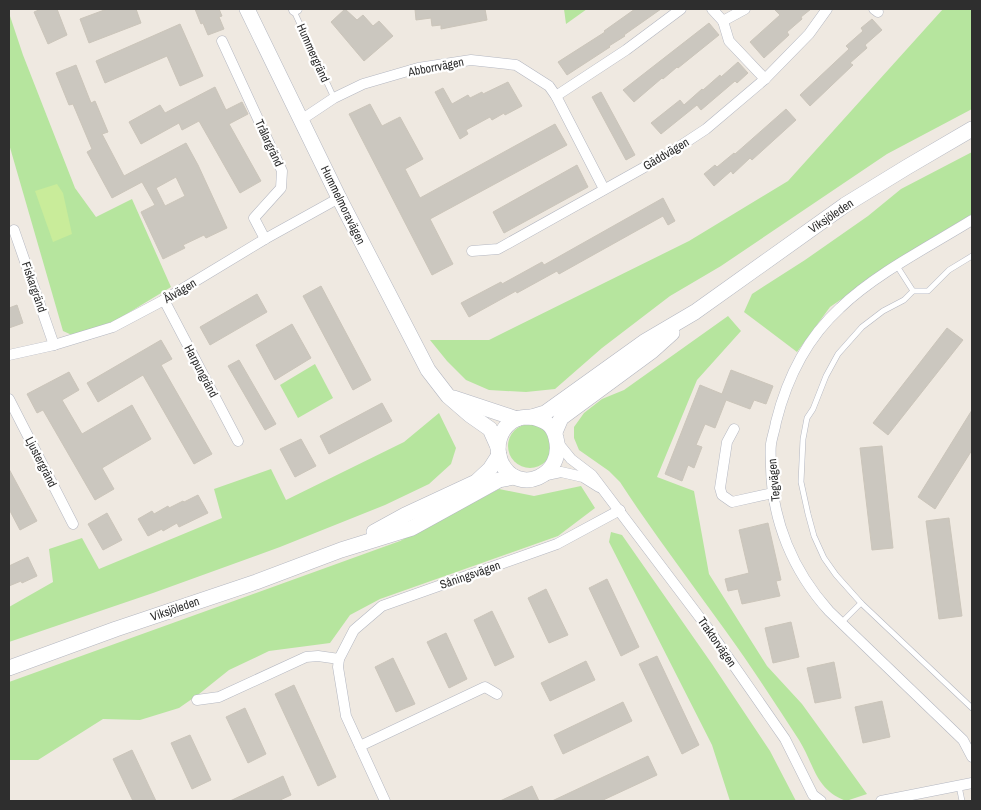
<svg xmlns="http://www.w3.org/2000/svg" width="981" height="810" viewBox="0 0 981 810" font-family="'Archivo Narrow',sans-serif">
<style>
.green{fill:#b6e59e}
.pitch{fill:#c9ec9a}
.building{fill:#cbc7bf;stroke:#cbc5ba;fill-rule:evenodd}
.lines{fill:none;stroke-linecap:round;stroke-linejoin:round}
.lane-casing{stroke:#b4b7c1;stroke-width:6}
.street-casing{stroke:#b4b7c1;stroke-width:11}
.secondary-casing{stroke:#b4b7c1;stroke-width:16}
.lane{stroke:#fff;stroke-width:5}
.street{stroke:#fff;stroke-width:10}
.secondary{stroke:#fff;stroke-width:15}
.labels{text-anchor:middle;dominant-baseline:central;stroke-width:4.5;stroke-linejoin:round;paint-order:stroke}
.street-label{font-size:12px;fill:#2e2e2e;stroke:#fff}
</style>
<rect width="100%" height="100%" fill="#efe9e1"/>
<!-- green -->
<g class="green">
<polygon points="564,9 587,9 566,24"/>
<polygon points="943,9 972,9 972,109 887,154 721,266 670,296 602,348 555,389 526,392 489,390 466,380 447,361 430,340 489,340 689,241 788,181"/>
<polygon points="9,13 23,55 75,188 96,217 132,199 171,287 110,324 74,336 63,331 9,144"/>
<polygon points="972,152 972,214 922,244 830,307 797,352 744,312 752,294 805,260 868,216 901,189"/>
<path d="M728,316L741,331L697,380L657,477L694,491L709,574L767,666L802,704L867,794L846,801C815,789 815,766 799,740C775,703 751,666 725,630C690,581 653,533 620,482L609,471L579,450L574,438V427L584,413L602,399L624,390Z"/>
<polygon points="315,364 333,398 298,418 280,385"/>
<polygon points="439,413 456,448 451,464 429,484 385,505 280,547 153,593 9,642 9,607 53,582 49,549 82,538 99,569 222,518 214,489 271,469 286,500 404,442"/>
<circle cx="530" cy="446" r="22"/>
<polygon points="581,486 595,508 558,536 380,599 350,615 330,643 269,651 229,670 199,694 179,708 140,720 103,719 38,760 9,760 9,682 400,541 499,489 534,496"/>
<polygon points="611,532 622,535 712,664 770,751 796,801 730,801 712,745 609,542"/>
</g>
<!-- pitch -->
<polygon class="pitch" points="57,184 63,193 72,234 53,242 35,191"/>
<!-- building -->
<g class="building">
<polygon points="41,9 57,9 67,35 48,44 34,12"/>
<polygon points="107,9 136,9 141,23 89,43 80,19"/>
<polygon points="195,9 219,9 222,16 219,17 224,29 208,35 203,23 201,24"/>
<polygon points="345,9 357,20 363,15 373,26 379,21 393,36 364,61 331,22"/>
<polygon points="415,9 485,9 487,20 441,29 441,25 432,26 431,18 416,20"/>
<polygon points="635,9 661,9 624,35 625,36 609,46 610,47 567,75 558,62 605,32 604,31"/>
<polygon points="774,9 811,9 801,17 802,19 787,32 789,35 764,58 750,42 780,15"/>
<polygon points="872,19 882,30 865,45 867,48 850,63 853,65 810,106 800,95 849,49 846,46 863,31 861,28"/>
<polygon points="709,23 719,35 678,68 677,67 663,79 662,78 634,102 623,90"/>
<polygon points="180,24 203,76 180,86 167,56 105,83 96,61"/>
<polygon points="738,62 748,73 737,83 735,81 701,110 697,105 661,134 651,123 680,100 684,105 702,89 703,90 720,75 721,77"/>
<path d="M76,65L91,103L95,101L108,132L102,134L124,176L186,143L198,165L227,228L206,238L204,235L183,245L185,248L163,259L141,212L155,205L142,182L112,198L87,152L92,149L73,104L69,105L56,73ZM176,177L185,196L165,206L156,188Z"/>
<polygon points="508,82 522,106 505,115 504,113 492,120 490,117 466,130 468,134 460,139 435,92 443,88 452,104 468,95 470,98 482,92 483,94"/>
<polygon points="215,87 226,110 242,102 248,114 229,124 261,181 240,193 199,121 182,130 179,123 141,144 129,122 160,105 165,113"/>
<polygon points="601,92 635,155 626,160 592,97"/>
<polygon points="370,104 382,126 400,117 423,159 405,169 420,198 555,124 567,145 430,219 453,264 432,275 349,114"/>
<polygon points="786,109 796,120 752,160 750,158 733,174 731,171 714,186 704,174 715,165 717,167 734,153 735,154"/>
<polygon points="577,165 588,187 504,233 493,212"/>
<polygon points="663,198 675,221 668,225 663,216 559,274 557,271 517,293 516,291 469,317 461,303 501,282 502,284 542,262 544,265"/>
<polygon points="321,286 371,380 353,390 303,296"/>
<polygon points="257,294 267,312 210,345 200,327"/>
<polygon points="17,305 23,323 9,328 9,308"/>
<polygon points="292,324 311,358 275,380 256,345"/>
<polygon points="947,328 963,340 888,435 873,423"/>
<polygon points="161,340 172,359 161,365 212,454 194,464 143,375 98,402 87,383"/>
<polygon points="239,360 276,424 265,430 228,366"/>
<polygon points="731,370 773,386 766,404 754,400 750,409 726,400 715,428 705,424 696,445 702,447 694,468 688,465 682,481 665,474 700,385 722,394"/>
<polygon points="69,372 79,390 62,400 82,434 132,405 151,439 102,468 114,489 95,500 43,410 37,413 27,394"/>
<polygon points="382,403 392,421 329,454 320,436"/>
<polygon points="972,410 972,450 935,509 918,497"/>
<polygon points="301,439 316,466 295,477 280,449"/>
<polygon points="882,446 893,548 872,550 860,448"/>
<polygon points="9,469 37,521 20,530 9,509"/>
<polygon points="198,495 208,513 179,527 177,523 163,531 162,529 148,536 138,519 152,511 154,514 168,506 169,508 183,501 184,502"/>
<polygon points="107,513 122,540 103,550 88,524"/>
<polygon points="949,518 962,616 939,619 926,521"/>
<polygon points="768,523 781,580 776,581 780,596 742,604 738,589 728,591 725,579 749,573 739,530"/>
<polygon points="28,557 37,576 22,583 21,581 9,586 9,566"/>
<polygon points="607,579 639,647 621,656 589,588"/>
<polygon points="546,589 568,635 549,643 528,598"/>
<polygon points="492,611 514,657 495,666 474,620"/>
<polygon points="791,622 799,657 773,663 765,628"/>
<polygon points="446,633 467,679 449,688 427,642"/>
<polygon points="657,656 699,745 682,754 639,664"/>
<polygon points="393,658 415,704 396,712 375,667"/>
<polygon points="586,661 595,680 550,701 541,683"/>
<polygon points="834,662 841,698 815,703 807,668"/>
<polygon points="294,685 336,777 318,786 275,694"/>
<polygon points="882,701 890,737 863,743 855,707"/>
<polygon points="623,702 632,721 563,754 554,735"/>
<polygon points="245,708 266,754 248,763 226,717"/>
<polygon points="190,735 211,780 192,789 171,743"/>
<polygon points="132,750 156,801 133,801 113,759"/>
<polygon points="648,756 657,775 601,801 552,801"/>
<polygon points="283,776 291,795 278,801 230,801"/>
<polygon points="532,786 539,801 500,801"/>
</g>
<g class="lines">
<defs>
<g id="lane">
<polyline points="293,9 334,98"/>
<polyline points="972,256 949,270 928,291 913,291 904,300 883,311 862,327 838,354 826,376 813,409 807,418 803,439 801,482 808,514 814,536 824,558 836,575 861,603 972,708"/>
<polyline points="897,266 913,291"/>
<polyline points="841,623 861,603"/>
<polyline points="959,786 962,801"/>
</g>
<g id="street">
<polyline points="712,9 723,21 745,9"/>
<polyline points="874,9 878,12"/>
<polyline points="294,10 297,9"/>
<polyline points="723,21 729,41 765,79"/>
<polyline points="222,41 282,171 281,188 254,218 265,239"/>
<polyline points="556,96 626,50 681,9"/>
<polyline points="301,120 334,98 363,84 418,68 471,60 516,65 549,86 556,96 604,189"/>
<path d="M972,220C930,246 875,274 840,308C806,339 787,378 776,422C775,429 772,437 771,444C770,451 771,459 771,467C772,521 793,571 829,611L963,740L972,757"/>
<polyline points="14,230 54,345"/>
<polyline points="472,251 498,249 668,154 706,129 765,79 809,34 827,9"/>
<polyline points="164,300 238,441"/>
<polyline points="9,355 54,345 113,327 164,300 265,239 339,198"/>
<polyline points="9,399 73,524"/>
<polyline points="734,429 727,442 720,488 722,495 732,502 773,493"/>
<polyline points="558,443 571,459 592,475 707,627 785,739 813,795 821,801"/>
<polyline points="542,476 561,472 583,477 599,487"/>
<polyline points="197,700 219,697 306,657 318,656 339,659"/>
<polyline points="360,746 485,687 497,694"/>
<polyline points="385,801 346,716 338,667 339,659 354,630 382,606 557,544 620,510"/>
<polyline points="881,801 972,783"/>
</g>
<g id="secondary">
<polyline points="247,9 339,198 428,370 448,396 470,415 490,429 498,447"/>
<polyline points="454,398 517,419"/>
<polyline points="532,417 545,413 644,342 695,312 845,205 907,167 972,129"/>
<path d="M532,417C544,420 553,424 556,438C566,476 517,497 501,462C494,446 500,427 516,419C521,417 527,417 532,417Z"/>
<polyline points="555,432 561,418 652,351 672,333"/>
<polyline points="374,532 405,515 476,482 490,469 499,455"/>
<polyline points="9,668 116,629 256,582 341,550 412,528 499,480 514,477"/>
</g>
</defs>
<!-- lane casing -->
<use href="#lane" class="lane-casing"/>
<!-- street casing -->
<use href="#street" class="street-casing"/>
<!-- secondary casing -->
<use href="#secondary" class="secondary-casing"/>
<!-- lane -->
<use href="#lane" class="lane"/>
<!-- street -->
<use href="#street" class="street"/>
<!-- secondary -->
<use href="#secondary" class="secondary"/>
</g>
<g class="labels">
<!-- street labels -->
<g class="street-label">
<text transform="translate(313 53) rotate(66)">Hummergränd</text>
<text transform="translate(436 67) rotate(-11)">Abborrvägen</text>
<text transform="translate(269 143) rotate(65)">Trålargränd</text>
<text transform="translate(666 154) rotate(-31)">Gäddvägen</text>
<text transform="translate(343 205) rotate(64)">Hummelmoravägen</text>
<text transform="translate(831 216) rotate(-34)">Viksjöleden</text>
<text transform="translate(34 287) rotate(71)">Fiskargränd</text>
<text transform="translate(180 291) rotate(-31)">Ålvägen</text>
<text transform="translate(201 371) rotate(62)">Harpungränd</text>
<text transform="translate(41 462) rotate(63)">Ljustergränd</text>
<text transform="translate(774 480) rotate(-95)">Tegvägen</text>
<text transform="translate(470 575) rotate(-19)">Såningsvägen</text>
<text transform="translate(175 609) rotate(-19)">Viksjöleden</text>
<text transform="translate(717 642) rotate(55)">Traktorvägen</text>
</g>
</g>
<!-- border -->
<rect width="981" height="810" fill="none" stroke="#2e2e2e" stroke-width="20"/>
</svg>
